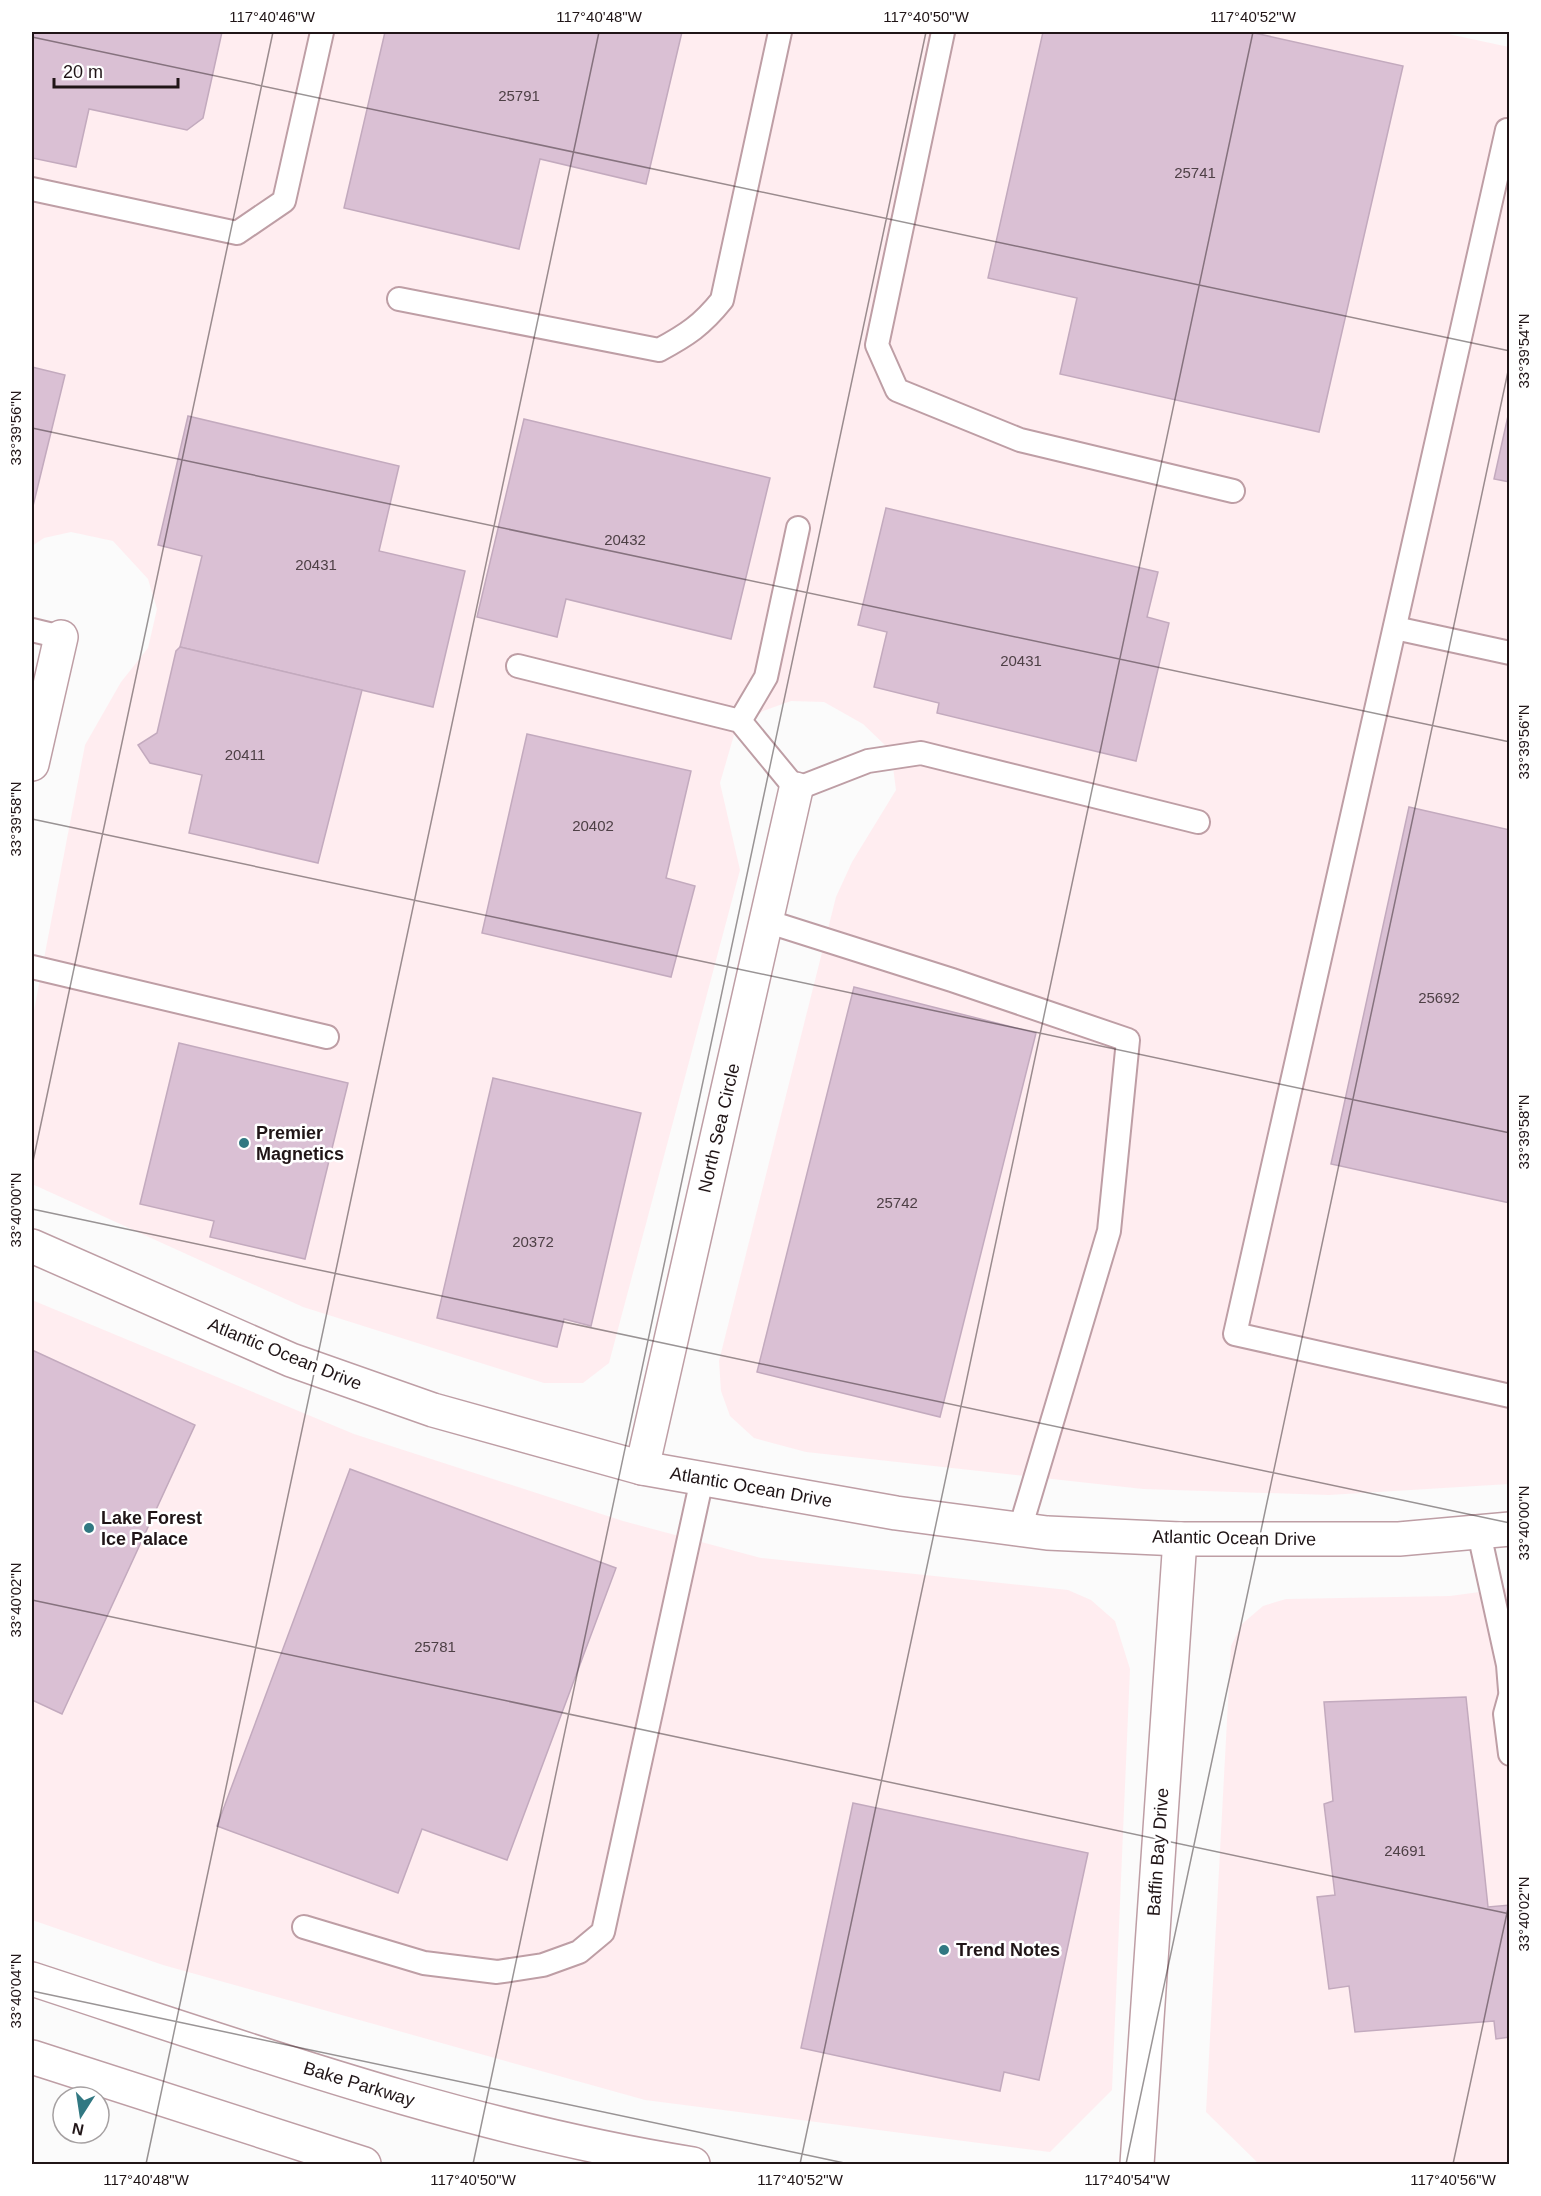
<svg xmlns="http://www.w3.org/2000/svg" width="1541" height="2196" viewBox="0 0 1541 2196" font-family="Arial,sans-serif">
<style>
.built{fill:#ffedf0}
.building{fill:#dac0d4;stroke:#c3aabe;stroke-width:1.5}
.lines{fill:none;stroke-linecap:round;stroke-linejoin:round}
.service-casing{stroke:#be9ea5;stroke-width:26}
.minor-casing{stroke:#be9ea5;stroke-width:36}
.tertiary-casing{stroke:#be9ea5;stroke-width:36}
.secondary-casing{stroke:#be9ea5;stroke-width:36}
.service{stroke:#fff;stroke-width:22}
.minor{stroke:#fff;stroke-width:33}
.tertiary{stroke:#fff;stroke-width:33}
.secondary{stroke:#fff;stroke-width:33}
.ticks{fill:none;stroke:#201517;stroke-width:1.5;stroke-opacity:0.45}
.poi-dot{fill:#317882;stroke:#fff;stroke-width:2}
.labels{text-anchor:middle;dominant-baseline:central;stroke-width:5;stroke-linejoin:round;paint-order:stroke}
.number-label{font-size:15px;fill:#4e4046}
.street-label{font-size:18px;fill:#201517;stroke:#fff}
.poi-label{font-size:18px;font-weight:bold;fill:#201517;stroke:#fff;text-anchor:start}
.neatline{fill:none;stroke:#201517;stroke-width:2}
.ticks-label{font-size:15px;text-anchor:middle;fill:#201517}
</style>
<rect width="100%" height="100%" fill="#fbfbfb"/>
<!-- built -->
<g class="built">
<polygon points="32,32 1439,32 1509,47 1509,1484 1329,1495 1143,1489 806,1452 754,1438 730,1416 721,1391 719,1361 836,897 852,862 896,790 893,767 886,746 863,724 824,702 791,701 763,711 734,735 720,783 740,870 609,1363 583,1383 544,1383 303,1307 32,1184 32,1021 85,745 121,682 148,648 157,609 148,579 113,541 71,532 44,538 32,546"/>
<polygon points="32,1300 354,1434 623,1521 761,1558 1068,1590 1091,1600 1115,1621 1130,1669 1112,2090 1050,2152 645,2100 163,1965 32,1920"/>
<polygon points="1509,1588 1509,2164 1259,2164 1206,2112 1231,1646 1242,1624 1263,1606 1286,1599 1450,1596"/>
</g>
<!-- building -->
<g class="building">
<polygon points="32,32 222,32 203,118 187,130 89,109 76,167 32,158"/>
<polygon points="385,32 682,32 646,184 540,159 519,249 344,208"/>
<polygon points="1043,32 1250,32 1403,66 1319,432 1060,374 1077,298 988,278"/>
<polygon points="32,367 65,375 33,506 32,505"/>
<polygon points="1510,407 1510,482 1494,479"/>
<polygon points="188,416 399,466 379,551 465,571 433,707 180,647 202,556 158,545"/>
<polygon points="524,419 770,478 731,639 566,599 557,637 477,617"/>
<polygon points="886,508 1158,572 1147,617 1169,623 1136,761 937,713 939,703 874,687 887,632 858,625"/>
<polygon points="180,647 362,690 318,863 189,833 202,775 150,763 138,745 157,733 176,651"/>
<polygon points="527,734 691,771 666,878 695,886 671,977 482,933"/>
<polygon points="1409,807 1510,830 1510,1203 1331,1164"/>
<polygon points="854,987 1036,1033 940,1417 757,1372"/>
<polygon points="179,1043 348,1083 305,1259 210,1237 214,1221 140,1204"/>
<polygon points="493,1078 641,1113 591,1326 564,1319 557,1347 437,1318"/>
<polygon points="32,1350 195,1425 62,1714 32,1700"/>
<polygon points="350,1469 616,1568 507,1860 422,1829 398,1893 217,1826"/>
<polygon points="1466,1697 1488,1907 1510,1905 1510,2037 1496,2039 1494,2021 1355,2032 1349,1986 1329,1989 1317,1897 1335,1895 1324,1804 1333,1801 1324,1702"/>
<polygon points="853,1803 1088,1853 1039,2080 1004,2072 1000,2091 801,2048"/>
</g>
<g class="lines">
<defs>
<g id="service">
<polyline points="943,32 877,345 897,390 1020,440 1233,491"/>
<polyline points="1510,131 1507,130 1235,1334 1510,1396"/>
<polyline points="32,189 237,233 284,201 322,32"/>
<path d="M399,299L659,350C687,335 702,325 722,300L780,32"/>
<polyline points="1395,628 1510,653"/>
<polyline points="32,630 61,637"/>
<polyline points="518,666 740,721 796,789 868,761 921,753 1198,822"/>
<polyline points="740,721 766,677 798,528"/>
<polyline points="766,921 952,980 1128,1040 1109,1231 1020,1529"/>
<polyline points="32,967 327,1037"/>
<polyline points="1479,1533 1508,1665 1510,1690"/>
<polyline points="1510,1696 1505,1714 1510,1754"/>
<polyline points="304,1927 424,1963 497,1972 543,1965 579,1952 603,1932 702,1479"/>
</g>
<g id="minor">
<polyline points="32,764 61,637"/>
<polyline points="642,1468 796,789"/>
</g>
<g id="tertiary">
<polyline points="32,1246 291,1360 433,1410 642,1468 896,1513 1047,1533 1180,1539 1399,1539 1510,1529"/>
<polyline points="1137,2164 1180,1539"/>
</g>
<g id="secondary">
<path d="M32,1979C249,2050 467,2128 693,2164"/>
<polyline points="32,2057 364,2164"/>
</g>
</defs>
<!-- service casing -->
<use href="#service" class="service-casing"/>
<!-- minor casing -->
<use href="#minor" class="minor-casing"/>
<!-- tertiary casing -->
<use href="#tertiary" class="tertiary-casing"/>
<!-- secondary casing -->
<use href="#secondary" class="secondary-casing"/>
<!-- service -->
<use href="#service" class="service"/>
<!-- minor -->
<use href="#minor" class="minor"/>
<!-- tertiary -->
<use href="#tertiary" class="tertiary"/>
<!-- secondary -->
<use href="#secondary" class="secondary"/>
</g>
<!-- ticks -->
<path class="ticks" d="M32,37L1510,351M32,428L1510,742M32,819L1510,1133M32,1166L273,32M32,1209L1510,1523M32,1600L1510,1914M32,1991L849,2164M146,2164L599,32M473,2164L926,32M800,2164L1253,32M1126,2164L1510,362M1453,2164L1510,1899"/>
<!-- markers -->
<g class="poi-dot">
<circle cx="244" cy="1143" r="6"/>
<circle cx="89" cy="1528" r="6"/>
<circle cx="944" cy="1950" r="6"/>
</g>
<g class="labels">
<!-- number labels -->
<g class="number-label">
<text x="519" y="95">25791</text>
<text x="1195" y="172">25741</text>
<text x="625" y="539">20432</text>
<text x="316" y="564">20431</text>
<text x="1021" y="660">20431</text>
<text x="245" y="754">20411</text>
<text x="593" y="825">20402</text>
<text x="1439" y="997">25692</text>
<text x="897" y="1202">25742</text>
<text x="533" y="1241">20372</text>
<text x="435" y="1646">25781</text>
<text x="1405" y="1850">24691</text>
</g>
<!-- street labels -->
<g class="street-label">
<text transform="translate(719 1128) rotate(-77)">North Sea Circle</text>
<text transform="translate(285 1354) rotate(22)">Atlantic Ocean Drive</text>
<text transform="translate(751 1487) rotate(10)">Atlantic Ocean Drive</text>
<text transform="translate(1234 1538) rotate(1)">Atlantic Ocean Drive</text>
<text transform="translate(1158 1852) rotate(-86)">Baffin Bay Drive</text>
<text transform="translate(359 2084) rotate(17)">Bake Parkway</text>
</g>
<!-- poi labels -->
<g class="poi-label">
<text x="256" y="1133">Premier<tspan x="256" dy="21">Magnetics</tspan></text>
<text x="101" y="1518">Lake Forest<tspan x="101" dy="21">Ice Palace</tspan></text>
<text x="956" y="1950">Trend Notes</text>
</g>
</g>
<!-- border -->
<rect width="1541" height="2196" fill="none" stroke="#ffffff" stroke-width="66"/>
<!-- north arrow -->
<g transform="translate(81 2115) rotate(192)"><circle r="28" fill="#ffffff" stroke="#a6a1a2" stroke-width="1.5"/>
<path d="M0-4.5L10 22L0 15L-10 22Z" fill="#317882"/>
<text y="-9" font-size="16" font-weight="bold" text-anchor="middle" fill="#201517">N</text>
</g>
<!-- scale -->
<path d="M54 78v9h124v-9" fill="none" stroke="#201517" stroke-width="3"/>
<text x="63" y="78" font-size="18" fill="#201517" stroke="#ffffff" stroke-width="4.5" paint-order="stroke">20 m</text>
<rect x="33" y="33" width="1475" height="2130" class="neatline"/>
<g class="ticks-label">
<text x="272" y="22">117°40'46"W</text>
<text x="599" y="22">117°40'48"W</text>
<text x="926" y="22">117°40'50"W</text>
<text x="1253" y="22">117°40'52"W</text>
<text transform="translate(1524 351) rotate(-90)" y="5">33°39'54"N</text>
<text transform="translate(16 428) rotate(-90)" y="5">33°39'56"N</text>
<text transform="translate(1524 742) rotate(-90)" y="5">33°39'56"N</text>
<text transform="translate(16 819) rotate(-90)" y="5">33°39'58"N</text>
<text transform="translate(1524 1132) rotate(-90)" y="5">33°39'58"N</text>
<text transform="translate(16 1210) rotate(-90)" y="5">33°40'00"N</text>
<text transform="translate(1524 1523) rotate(-90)" y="5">33°40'00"N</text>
<text transform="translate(16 1600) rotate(-90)" y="5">33°40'02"N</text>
<text transform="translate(1524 1914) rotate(-90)" y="5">33°40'02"N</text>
<text transform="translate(16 1991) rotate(-90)" y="5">33°40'04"N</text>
<text x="146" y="2185">117°40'48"W</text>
<text x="473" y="2185">117°40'50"W</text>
<text x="800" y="2185">117°40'52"W</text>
<text x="1127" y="2185">117°40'54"W</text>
<text x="1453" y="2185">117°40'56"W</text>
</g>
</svg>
